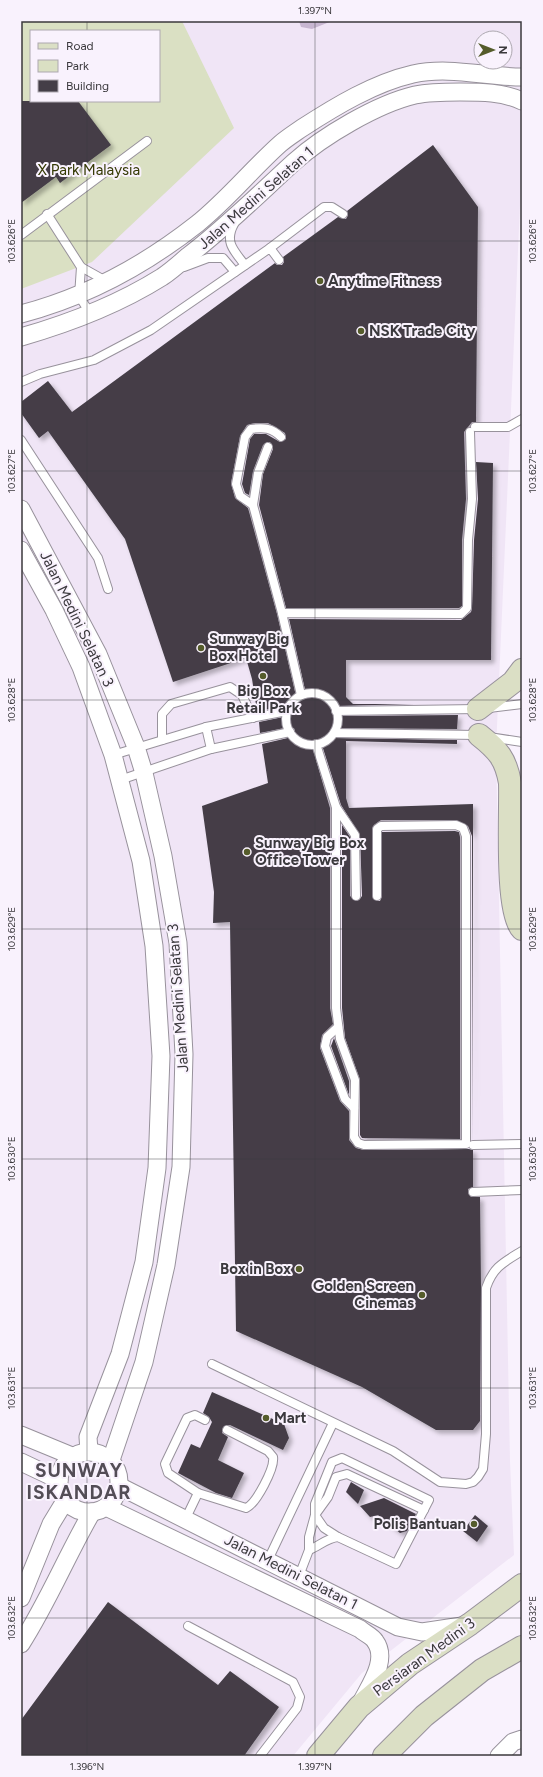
<svg xmlns="http://www.w3.org/2000/svg" width="543" height="1777" viewBox="0 0 543 1777" font-family="Figtree,sans-serif">
<style>
.built{fill:#f0e5f6;fill-rule:evenodd}
.green{fill:#dae0c3;fill-rule:evenodd}
.water{fill:#c7b6d1}
.building{fill:#443e47;filter:url(#shadow)}
.lines{fill:none;stroke-linecap:round;stroke-linejoin:round}
.lane-casing{stroke:#98929c;stroke-width:10}
.street-casing{stroke:#98929c;stroke-width:19}
.secondary-casing{stroke:#98929c;stroke-width:24}
.lane{stroke:#fff;stroke-width:8}
.street{stroke:#fff;stroke-width:17}
.secondary{stroke:#dbdfc5;stroke-width:22}
.ticks{fill:none;stroke:#3b393d;stroke-width:1;stroke-opacity:0.45}
.poi-dot{fill:#555c2b;stroke:#f9f2fd;stroke-width:1.5}
.labels{text-anchor:middle;dominant-baseline:central;stroke-width:4;stroke-linejoin:round;paint-order:stroke}
.park-label{font-size:15px;fill:#353a04;stroke:#f9f2fd}
.street-label{font-size:15px;fill:#3b393d;stroke:#f9f2fd}
.poi-label{font-size:15px;font-weight:bold;fill:#3b393d;stroke:#f9f2fd;text-anchor:start}
.district-label{font-size:19px;font-weight:bold;letter-spacing:1px;fill:#534d56;stroke:#f9f2fd}
.neatline{fill:none;stroke:#3b393d;stroke-width:1.5}
.ticks-label{font-size:10px;text-anchor:middle;fill:#3b393d}
</style>
<defs>
<filter id="shadow"><feDropShadow dx="3.5" dy="3.5" stdDeviation="2" flood-color="#0004"/></filter>
</defs>
<rect width="100%" height="100%" fill="#f9f2fd"/>
<!-- built -->
<path class="built" d="M21,21H522V160L496,749L510,1461L514,1555L362,1673L293,1756H21ZM31,31H159V101H31ZM481,38H505V62H481Z"/>
<!-- green -->
<path class="green" d="M21,21H182L234,128L92,262L21,289ZM31,31H159V101H31Z"/>
<!-- water -->
<polygon class="water" points="299,21 332,21 312,29 301,27"/>
<!-- building -->
<g class="building">
<polygon points="21,101 78,101 111,145 60,183 56,177 21,203"/>
<polygon points="433,145 478,207 476,422 472,422 464,432 466,499 462,540 462,606 459,608 286,608 259,505 263,474 273,449 270,442 267,442 263,445 253,471 249,495 245,493 242,484 250,439 254,434 266,434 280,442 286,439 285,433 268,423 255,423 247,425 240,436 231,483 235,498 248,508 277,614 296,696 302,700 305,699 306,694 289,619 461,620 471,612 472,608 474,540 478,499 476,462 493,463 491,660 346,660 346,697 353,704 414,704 336,706 331,711 332,714 336,716 458,715 457,729 334,728 329,733 329,736 334,738 457,740 457,744 346,741 346,798 349,808 473,804 473,1140 472,836 468,826 456,820 381,820 374,825 372,829 372,896 377,901 380,901 382,896 382,832 455,831 459,832 460,837 460,1139 362,1138 360,1135 360,1080 345,1038 342,1008 342,825 350,837 350,896 356,901 359,900 362,896 360,835 341,805 321,742 315,739 311,743 330,808 330,1008 333,1024 322,1035 320,1048 340,1101 349,1111 349,1140 356,1148 364,1150 469,1149 473,1150 473,1187 468,1189 468,1193 471,1197 480,1197 481,1287 480,1421 473,1430 436,1430 362,1387 236,1331 230,922 213,923 214,892 202,806 268,783 262,744 292,737 295,731 294,728 289,727 260,733 259,722 288,716 292,713 292,710 286,706 257,711 252,679 246,658 173,682 125,539 48,431 39,438 21,413 21,402 48,381 72,412 275,263 277,265 282,265 284,262 283,257 338,217 346,219 348,215 347,211"/>
<polygon points="334,1038 349,1081 349,1095 331,1046"/>
<polygon points="212,1392 284,1424 289,1438 283,1450 230,1425 224,1426 222,1433 228,1437 218,1460 244,1473 232,1498 216,1493 178,1473 191,1444 200,1448 212,1422 209,1417 203,1413"/>
<polygon points="351,1482 364,1490 358,1504 346,1492"/>
<polygon points="384,1498 416,1514 407,1531 400,1533 378,1515 370,1517 360,1506"/>
<polygon points="475,1515 488,1526 477,1542 463,1531"/>
<polygon points="108,1602 218,1685 230,1671 279,1707 244,1756 21,1756 21,1720"/>
</g>
<g class="lines">
<defs>
<g id="lane">
<polyline points="47,214 81,267 106,281"/>
<path d="M234,224C224,242 234,251 245,265"/>
<polyline points="21,235 147,141"/>
<polyline points="270,248 324,207 332,207 343,214"/>
<polyline points="81,267 79,296 90,313"/>
<polyline points="184,267 208,258 223,258 235,272"/>
<polyline points="21,382 40,374 94,360 151,330 270,248 279,260"/>
<polyline points="475,427 508,427 522,419"/>
<polyline points="21,440 98,558 108,589"/>
<polyline points="268,447 258,473 253,505 282,613"/>
<path d="M253,505L240,496L236,484L245,437L251,429C264,427 272,428 281,437"/>
<circle cx="312" cy="719" r="26"/>
<polyline points="301,695 282,613 457,614 461,614 467,608 468,540 472,499 470,432"/>
<polyline points="489,708 522,704"/>
<polyline points="336,711 478,709"/>
<polyline points="206,727 211,749"/>
<polyline points="334,733 478,735"/>
<polyline points="489,737 522,742"/>
<polyline points="162,740 162,714 171,704 230,687 242,695 253,718"/>
<polyline points="316,744 336,807 336,1008 340,1039 355,1080 354,1137 358,1143 364,1145 466,1144 466,836 463,828 456,825 381,826 377,829 377,896"/>
<polyline points="113,755 206,727 287,711"/>
<polyline points="120,780 211,749 290,732"/>
<polyline points="336,807 355,835 356,896"/>
<polyline points="338,1027 327,1037 325,1046 345,1099 354,1108"/>
<polyline points="473,1145 522,1144"/>
<polyline points="473,1192 522,1190"/>
<path d="M212,1364L393,1451L440,1482L466,1484L473,1482L478,1477L483,1469L486,1434V1288C493,1267 504,1262 522,1251"/>
<path d="M198,1493L246,1508C256,1504 275,1468 273,1457L268,1451L227,1430"/>
<polyline points="186,1518 198,1493 168,1473 165,1464 187,1418 195,1415 205,1420"/>
<polyline points="338,1537 324,1528 315,1515 328,1497 336,1477 347,1474 424,1510"/>
<polyline points="268,1560 333,1423"/>
<path d="M299,1576L309,1550V1537L315,1515V1504L332,1462L342,1458L429,1500L396,1564L338,1537C327,1538 319,1546 309,1550"/>
<polyline points="188,1626 293,1682 300,1697 297,1708 260,1756"/>
</g>
<g id="street">
<path d="M21,314C86,297 145,265 197,224C227,200 252,169 280,144C287,138 295,133 302,128C336,106 374,83 413,74C450,66 486,77 522,77"/>
<path d="M21,337C70,323 119,304 162,277C171,271 180,263 188,256C226,227 259,194 294,162C323,136 377,104 415,95C430,92 445,92 460,92C481,92 503,92 522,101"/>
<polyline points="21,509 98,654 136,747 144,773 163,856 178,943 184,1054 181,1167 166,1265 144,1362 111,1460"/>
<polyline points="21,550 54,610 81,667 113,755 141,861 154,946 161,1056 157,1168 144,1262 120,1354 88,1437 89,1451"/>
<polyline points="21,1435 72,1456"/>
<circle cx="89" cy="1482" r="30"/>
<polyline points="21,1462 59,1480"/>
<polyline points="119,1486 398,1627 422,1632 462,1626"/>
<path d="M106,1507L360,1629C364,1633 372,1636 375,1641C389,1660 369,1686 361,1703"/>
<polyline points="21,1598 51,1524 65,1501"/>
<path d="M21,1644C48,1602 67,1555 92,1512"/>
<polyline points="499,1756 513,1742 522,1739"/>
</g>
<g id="secondary">
<polyline points="478,709 513,682 522,670"/>
<path d="M479,735C498,750 506,759 510,783C511,811 505,912 522,929"/>
<polyline points="318,1756 359,1707 410,1664 470,1624 522,1585"/>
<polyline points="384,1756 424,1716 482,1670 522,1647"/>
</g>
</defs>
<!-- lane casing -->
<use href="#lane" class="lane-casing"/>
<!-- street casing -->
<use href="#street" class="street-casing"/>
<!-- secondary casing -->
<use href="#secondary" class="secondary-casing"/>
<!-- lane -->
<use href="#lane" class="lane"/>
<!-- street -->
<use href="#street" class="street"/>
<!-- secondary -->
<use href="#secondary" class="secondary"/>
</g>
<!-- ticks -->
<path class="ticks" d="M87,21V31M315,21V1756M87,101V1756M21,241H522M21,471H522M21,700H522M21,929H522M21,1159H522M21,1388H522M21,1618H522"/>
<!-- markers -->
<g class="poi-dot">
<circle cx="320" cy="281" r="4"/>
<circle cx="361" cy="331" r="4"/>
<circle cx="201" cy="648" r="4"/>
<circle cx="263" cy="676" r="4"/>
<circle cx="247" cy="852" r="4"/>
<circle cx="299" cy="1269" r="4"/>
<circle cx="422" cy="1295" r="4"/>
<circle cx="266" cy="1418" r="4"/>
<circle cx="474" cy="1524" r="4"/>
</g>
<g class="labels">
<!-- park labels -->
<g class="park-label">
<text x="89" y="170">X Park Malaysia</text>
</g>
<!-- street labels -->
<g class="street-label">
<text transform="translate(256 198) rotate(-41)">Jalan Medini Selatan 1</text>
<text transform="translate(77 619) rotate(64)">Jalan Medini Selatan 3</text>
<text transform="translate(178 998) rotate(-94)">Jalan Medini Selatan 3</text>
<text transform="translate(291 1572) rotate(27)">Jalan Medini Selatan 1</text>
<text transform="translate(424 1657) rotate(-36)">Persiaran Medini 3</text>
</g>
<!-- poi labels -->
<g class="poi-label">
<text x="328" y="281">Anytime Fitness</text>
<text x="369" y="331">NSK Trade City</text>
<text x="209" y="639">Sunway Big<tspan x="209" dy="17">Box Hotel</tspan></text>
<text x="263" y="691" text-anchor="middle">Big Box<tspan x="263" dy="17">Retail Park</tspan></text>
<text x="255" y="843">Sunway Big Box<tspan x="255" dy="17">Office Tower</tspan></text>
<text x="291" y="1269" text-anchor="end">Box in Box</text>
<text x="414" y="1286" text-anchor="end">Golden Screen<tspan x="414" dy="17">Cinemas</tspan></text>
<text x="274" y="1418">Mart</text>
<text x="466" y="1524" text-anchor="end">Polis Bantuan</text>
</g>
<!-- district labels -->
<g class="district-label">
<text x="79" y="1470">SUNWAY<tspan x="79" dy="22">ISKANDAR</tspan></text>
</g>
</g>
<!-- border -->
<rect width="543" height="1777" fill="none" stroke="#f9f2fd" stroke-width="44"/>
<!-- legend -->
<rect x="30" y="30" width="130" height="72" fill="#f9f2fd" stroke="#ada8b0"/>
<rect x="38" y="43" width="20" height="6" fill="#dbdfc5" stroke="#ada8b0"/>
<text x="66" y="50" font-size="12" fill="#3b393d">Road</text>
<rect x="38" y="60" width="20" height="12" fill="#dae0c3" stroke="#ada8b0"/>
<text x="66" y="70" font-size="12" fill="#3b393d">Park</text>
<rect x="38" y="80" width="20" height="12" fill="#443e47" stroke="#ada8b0"/>
<text x="66" y="90" font-size="12" fill="#3b393d">Building</text>
<!-- north arrow -->
<g transform="translate(493 50) rotate(90)"><circle r="19" fill="#f9f2fd" stroke="#ada8b0"/>
<path d="M0-3L7 15L0 10L-7 15Z" fill="#555c2b"/>
<text y="-6" font-size="11" font-weight="bold" text-anchor="middle" fill="#3b393d">N</text>
</g>
<rect x="22" y="22" width="499" height="1733" class="neatline"/>
<g class="ticks-label">
<text x="315" y="14">1.397°N</text>
<text transform="translate(532 241) rotate(-90)" y="4">103.626°E</text>
<text transform="translate(11 241) rotate(-90)" y="4">103.626°E</text>
<text transform="translate(11 471) rotate(-90)" y="4">103.627°E</text>
<text transform="translate(532 471) rotate(-90)" y="4">103.627°E</text>
<text transform="translate(532 700) rotate(-90)" y="4">103.628°E</text>
<text transform="translate(11 700) rotate(-90)" y="4">103.628°E</text>
<text transform="translate(532 929) rotate(-90)" y="4">103.629°E</text>
<text transform="translate(11 929) rotate(-90)" y="4">103.629°E</text>
<text transform="translate(532 1159) rotate(-90)" y="4">103.630°E</text>
<text transform="translate(11 1159) rotate(-90)" y="4">103.630°E</text>
<text transform="translate(532 1388) rotate(-90)" y="4">103.631°E</text>
<text transform="translate(11 1388) rotate(-90)" y="4">103.631°E</text>
<text transform="translate(532 1618) rotate(-90)" y="4">103.632°E</text>
<text transform="translate(11 1618) rotate(-90)" y="4">103.632°E</text>
<text x="87" y="1770">1.396°N</text>
<text x="315" y="1770">1.397°N</text>
</g>
</svg>
